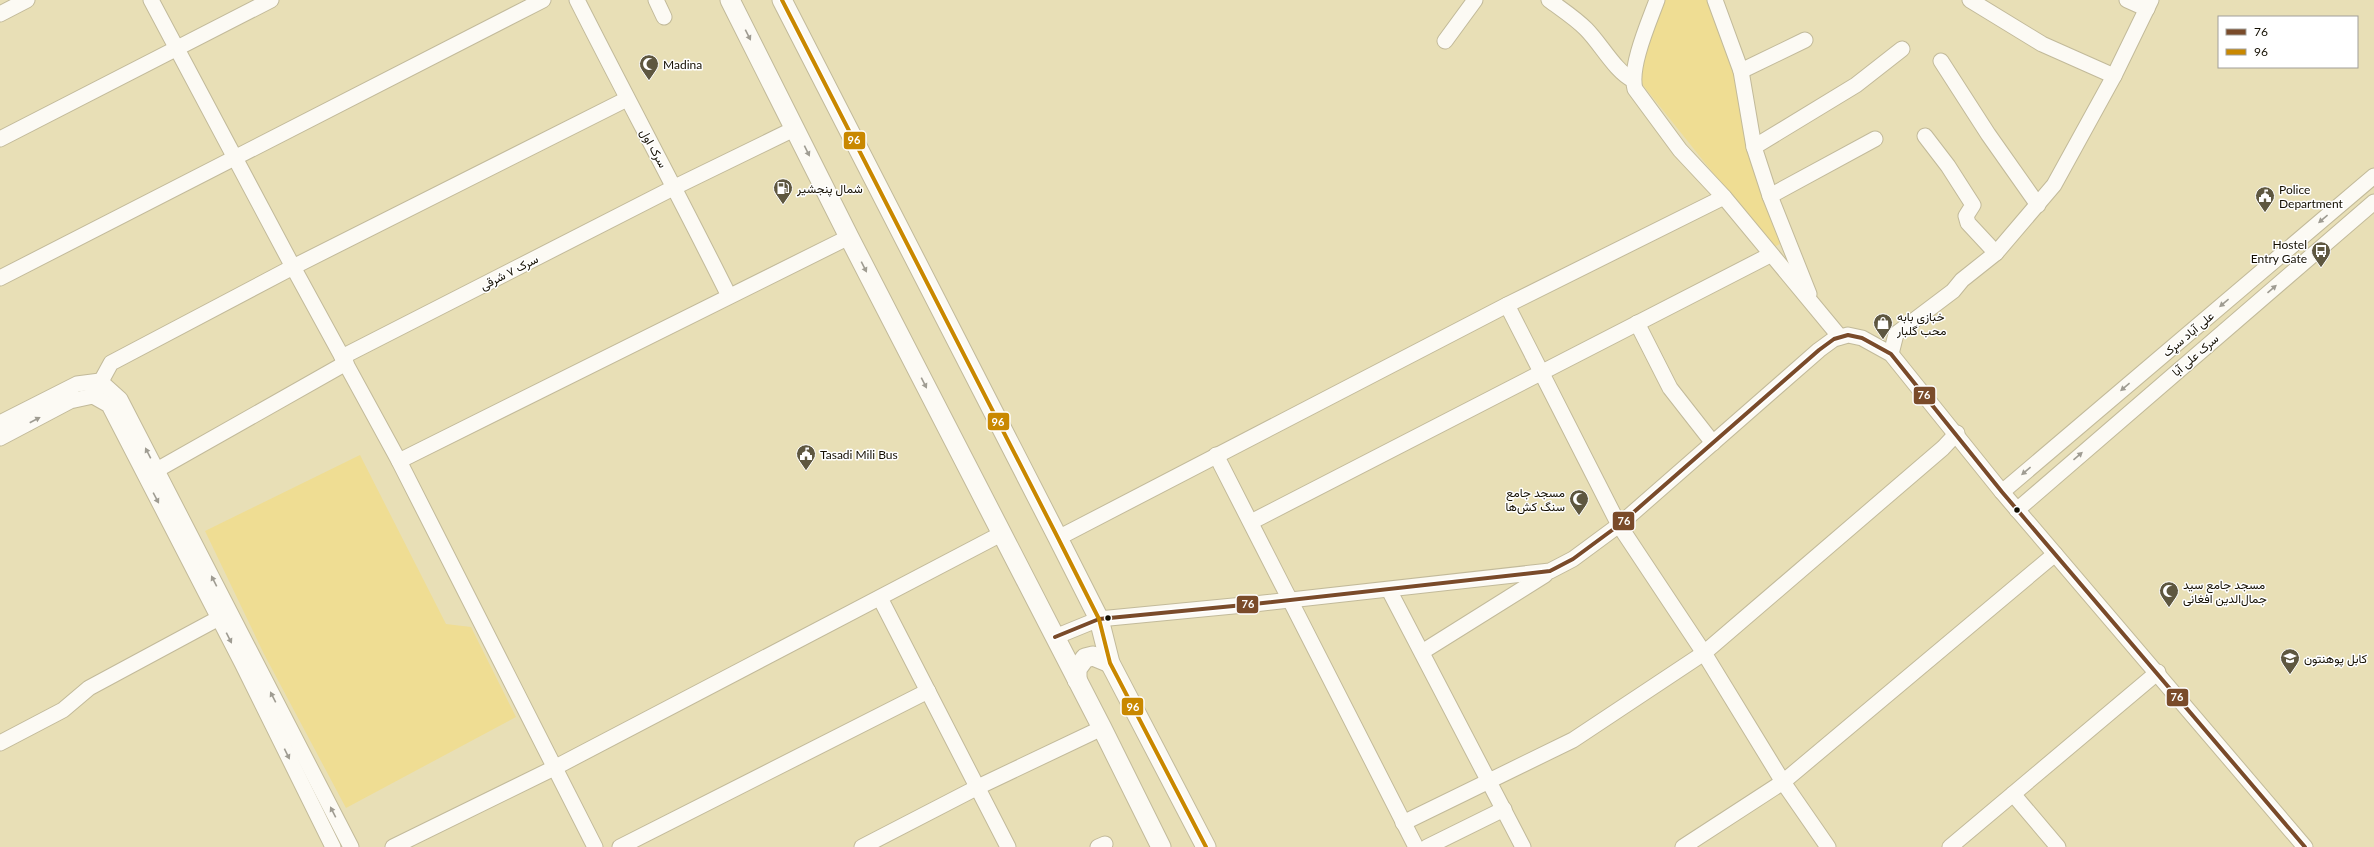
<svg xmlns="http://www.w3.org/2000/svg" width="2374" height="847" viewBox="0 0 2374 847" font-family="Lato,Vazirmatn,sans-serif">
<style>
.green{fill:#efdd93}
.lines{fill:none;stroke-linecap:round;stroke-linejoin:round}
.minor-casing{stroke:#c2ba9a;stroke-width:17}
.major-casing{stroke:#c2ba9a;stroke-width:21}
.minor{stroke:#fcfaf4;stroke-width:15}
.major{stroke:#fcfaf4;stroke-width:19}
.bus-1-casing{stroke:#fff;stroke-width:7}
.bus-2-casing{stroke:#fff;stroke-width:7}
.bus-1{stroke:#7a4b2a;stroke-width:4}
.bus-2{stroke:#c98800;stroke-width:4}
.oneway{fill:#9f9c92}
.bus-dot{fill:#130e00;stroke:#fff;stroke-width:1.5}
.labels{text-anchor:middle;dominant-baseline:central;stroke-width:3;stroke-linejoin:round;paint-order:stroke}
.poi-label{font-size:12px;fill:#130e00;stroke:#fff;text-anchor:start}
.street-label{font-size:12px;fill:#130e00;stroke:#fff}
.line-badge{stroke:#fff;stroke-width:1.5}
.badge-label{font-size:11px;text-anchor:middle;font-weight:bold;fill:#fff}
</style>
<rect width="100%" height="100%" fill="#e8dfb6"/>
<!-- green -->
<g class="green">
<polygon points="1663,0 1712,0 1786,240 1773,248 1638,79"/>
<polygon points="360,455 446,624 471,627 516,717 346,808 264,654 205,531"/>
</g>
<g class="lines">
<defs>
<g id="minor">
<polyline points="151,0 293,267 399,461 595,847"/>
<path d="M577,0C627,99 680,197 729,296"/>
<polyline points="656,0 664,17"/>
<path d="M1549,0C1561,9 1575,18 1586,29C1601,44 1615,71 1633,80"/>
<path d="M1657,0C1649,22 1629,67 1635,89L1680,150L1724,197L1840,337"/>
<polyline points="1715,0 1741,71 1754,147 1770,196 1809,294"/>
<polyline points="1970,0 2042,44 2114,76"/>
<polyline points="2127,0 2147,9"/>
<polyline points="0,14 27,0"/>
<polyline points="1445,41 1475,0"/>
<polyline points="1941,61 1988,134 2038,205"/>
<polyline points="1741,71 1805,40"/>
<polyline points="1925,136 1948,166 1973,205 1966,216 1968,223 1996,253"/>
<polyline points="0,139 271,0"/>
<polyline points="1754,147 1856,85 1902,49"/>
<polyline points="1770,196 1875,139"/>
<polyline points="0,278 543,0"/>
<polyline points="1507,305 1619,525 1704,653 1783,782 1828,847"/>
<polyline points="1637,323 1670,388 1713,443"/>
<polyline points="1891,354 1896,334 1953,291 1962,280 1996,253 2054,185 2114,76 2151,0"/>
<polyline points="342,357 675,187 796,128"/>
<polyline points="93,396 111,363 293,267 627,99"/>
<polyline points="0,423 77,384 100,381 120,399 351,847"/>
<polyline points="0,438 70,401 93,396 109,405 242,663 333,847"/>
<polyline points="1216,455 1416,847"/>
<polyline points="399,461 849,237"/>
<polyline points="148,475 346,363"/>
<polyline points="2002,492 2374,176"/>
<polyline points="2017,510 2374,202"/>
<polyline points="1251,522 1770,255"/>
<polyline points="1058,538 1507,305 1724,197"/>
<polyline points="1389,590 1523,847"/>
<polyline points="880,598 1008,847"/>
<polyline points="1055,637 1099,619 1254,604 1550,571 1573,559 1619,525 1819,350 1834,339 1848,335 1862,338 1891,354 2002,492 2305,847"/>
<polyline points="1422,652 1545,575"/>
<polyline points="0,743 63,710 89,688 219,618"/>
<polyline points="2013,794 2058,847"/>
<polyline points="1403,823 1573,740 1704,653 1943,448 1957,433"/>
<polyline points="393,847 554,768 1001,534"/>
<polyline points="620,847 928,691"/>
<polyline points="862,847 978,787 1102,728"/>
<polyline points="1098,847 1105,844"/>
<polyline points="1427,847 1504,809"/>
<polyline points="1683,847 1783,782 2055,554"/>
<polyline points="1950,847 2158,672"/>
</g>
<g id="major">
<polyline points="730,0 849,237 1102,728 1161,847"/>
<polyline points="782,0 1058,538 1099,619 1110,663 1206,847"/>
<polyline points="1077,680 1077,669 1085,658 1093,656 1110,663"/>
</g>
</defs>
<!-- minor casing -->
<use href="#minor" class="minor-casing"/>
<!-- major casing -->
<use href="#major" class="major-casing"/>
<!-- minor -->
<use href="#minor" class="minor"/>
<!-- major -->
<use href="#major" class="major"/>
<defs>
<polyline id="bus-1" points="1055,637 1099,619 1254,604 1550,571 1573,559 1619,525 1819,350 1834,339 1848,335 1862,338 1891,354 2002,492 2305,847"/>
<polyline id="bus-2" points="782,0 1058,538 1099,619 1110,663 1206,847"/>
</defs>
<!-- bus-1 casing -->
<use href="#bus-1" class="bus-1-casing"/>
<!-- bus-2 casing -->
<use href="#bus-2" class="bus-2-casing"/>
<!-- bus-1 -->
<use href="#bus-1" class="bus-1"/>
<!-- bus-2 -->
<use href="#bus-2" class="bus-2"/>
</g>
<!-- one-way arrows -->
<defs><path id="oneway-solid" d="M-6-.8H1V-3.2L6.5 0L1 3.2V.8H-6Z"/></defs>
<g class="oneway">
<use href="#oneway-solid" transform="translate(748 35) rotate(63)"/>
<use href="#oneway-solid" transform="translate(807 151) rotate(64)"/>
<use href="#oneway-solid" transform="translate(2323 219) rotate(140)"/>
<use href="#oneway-solid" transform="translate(864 267) rotate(63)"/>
<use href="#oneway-solid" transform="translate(2272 289) rotate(-41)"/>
<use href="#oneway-solid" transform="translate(2224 303) rotate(140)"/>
<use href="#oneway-solid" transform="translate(924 383) rotate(63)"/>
<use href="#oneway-solid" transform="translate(2125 387) rotate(140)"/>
<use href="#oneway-solid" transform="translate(35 420) rotate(-28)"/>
<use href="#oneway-solid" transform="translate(148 453) rotate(-117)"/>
<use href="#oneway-solid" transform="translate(2078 456) rotate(-41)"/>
<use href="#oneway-solid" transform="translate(2026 471) rotate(140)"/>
<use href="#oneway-solid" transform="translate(156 498) rotate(62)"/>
<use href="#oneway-solid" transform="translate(214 581) rotate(-117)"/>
<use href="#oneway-solid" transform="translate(229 638) rotate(63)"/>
<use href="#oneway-solid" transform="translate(273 697) rotate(-117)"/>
<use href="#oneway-solid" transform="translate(287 754) rotate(64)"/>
<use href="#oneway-solid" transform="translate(333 812) rotate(-117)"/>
</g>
<!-- icons -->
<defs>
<symbol id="mosque-pin" viewBox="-11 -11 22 30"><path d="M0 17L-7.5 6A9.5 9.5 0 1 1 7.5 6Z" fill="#5e5740" stroke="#fff"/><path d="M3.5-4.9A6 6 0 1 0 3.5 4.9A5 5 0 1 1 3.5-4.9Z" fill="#fff"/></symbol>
<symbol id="fuel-pin" viewBox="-11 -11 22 30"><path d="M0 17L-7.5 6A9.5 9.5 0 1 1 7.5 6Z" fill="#5e5740" stroke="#fff"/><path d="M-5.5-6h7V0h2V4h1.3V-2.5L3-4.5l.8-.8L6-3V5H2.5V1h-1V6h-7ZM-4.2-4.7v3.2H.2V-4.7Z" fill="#fff"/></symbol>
<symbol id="civic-pin" viewBox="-11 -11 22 30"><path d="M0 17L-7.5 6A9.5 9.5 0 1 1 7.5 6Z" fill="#5e5740" stroke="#fff"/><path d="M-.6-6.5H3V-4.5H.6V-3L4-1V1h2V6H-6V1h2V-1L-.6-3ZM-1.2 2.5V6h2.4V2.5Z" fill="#fff"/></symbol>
<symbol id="bus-pin" viewBox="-11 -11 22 30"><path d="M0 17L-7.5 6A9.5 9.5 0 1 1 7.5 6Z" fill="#5e5740" stroke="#fff"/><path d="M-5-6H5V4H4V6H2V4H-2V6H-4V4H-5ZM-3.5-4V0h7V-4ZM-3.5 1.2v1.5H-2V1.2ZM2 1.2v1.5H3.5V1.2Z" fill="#fff"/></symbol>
<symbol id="shop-pin" viewBox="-11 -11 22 30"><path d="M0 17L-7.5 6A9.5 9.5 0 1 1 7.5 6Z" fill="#5e5740" stroke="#fff"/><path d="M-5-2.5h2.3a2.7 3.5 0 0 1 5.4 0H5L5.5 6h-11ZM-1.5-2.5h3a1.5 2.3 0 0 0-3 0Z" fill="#fff"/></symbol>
<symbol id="university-pin" viewBox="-11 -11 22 30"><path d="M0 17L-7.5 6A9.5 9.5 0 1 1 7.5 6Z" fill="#5e5740" stroke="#fff"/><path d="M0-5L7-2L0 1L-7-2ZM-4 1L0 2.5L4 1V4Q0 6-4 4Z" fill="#fff"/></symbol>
</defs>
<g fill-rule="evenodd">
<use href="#mosque-pin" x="638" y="53" width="22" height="30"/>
<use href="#fuel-pin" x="772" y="177" width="22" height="30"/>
<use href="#civic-pin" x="2254" y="185" width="22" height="30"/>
<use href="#bus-pin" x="2310" y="240" width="22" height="30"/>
<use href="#shop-pin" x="1872" y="312" width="22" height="30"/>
<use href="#civic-pin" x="795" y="443" width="22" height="30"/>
<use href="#mosque-pin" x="1568" y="488" width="22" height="30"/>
<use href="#mosque-pin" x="2158" y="580" width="22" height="30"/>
<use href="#university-pin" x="2279" y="647" width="22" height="30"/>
</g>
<!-- markers -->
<g class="bus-dot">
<circle cx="2017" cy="510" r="3.5"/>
<circle cx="1108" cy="618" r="3.5"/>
</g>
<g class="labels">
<!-- poi labels -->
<g class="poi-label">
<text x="663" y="64">Madina</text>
<text x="797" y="188">شمال پنجشیر</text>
<text x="2279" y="189">Police<tspan x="2279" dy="14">Department</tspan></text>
<text x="2307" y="244" text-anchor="end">Hostel<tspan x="2307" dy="14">Entry Gate</tspan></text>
<text x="1897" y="316">خبازی بابه<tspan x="1897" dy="14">محب گلبار</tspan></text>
<text x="820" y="454">Tasadi Mili Bus</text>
<text x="1565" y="492" text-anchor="end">مسجد جامع<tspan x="1565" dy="14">سنگ کش‌ها</tspan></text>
<text x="2183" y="584">مسجد جامع سید<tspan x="2183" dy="14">جمال‌الدین افغانی</tspan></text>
<text x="2304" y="658">کابل پوهنتون</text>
</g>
<!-- street labels -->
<g class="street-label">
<text transform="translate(654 148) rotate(61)">سرک‌ اول</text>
<text transform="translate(509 272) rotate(-27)">سرک ۷ شرقی</text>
<text transform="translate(2188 334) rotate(-40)">علی آباد سړک</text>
<text transform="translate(2195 355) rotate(-41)">سرک علی آبا</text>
</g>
</g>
<g class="line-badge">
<rect x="843" y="131" width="23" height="19" rx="4" fill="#c98800"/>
<rect x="1913" y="386" width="23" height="19" rx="4" fill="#7a4b2a"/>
<rect x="987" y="412" width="23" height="19" rx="4" fill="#c98800"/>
<rect x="1612" y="511" width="23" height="20" rx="4" fill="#7a4b2a"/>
<rect x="1236" y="595" width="23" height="19" rx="4" fill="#7a4b2a"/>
<rect x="2166" y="688" width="23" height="19" rx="4" fill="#7a4b2a"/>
<rect x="1121" y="697" width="23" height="19" rx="4" fill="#c98800"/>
</g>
<g class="badge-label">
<text x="854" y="144">96</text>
<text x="1924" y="399">76</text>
<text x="998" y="426">96</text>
<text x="1624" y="525">76</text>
<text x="1248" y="608">76</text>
<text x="2177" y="701">76</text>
<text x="1133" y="711">96</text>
</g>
<!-- legend -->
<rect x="2218" y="16" width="140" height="52" fill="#ffffff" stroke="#a19f99"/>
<rect x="2226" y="29" width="20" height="6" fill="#7a4b2a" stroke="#a19f99"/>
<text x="2254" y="36" font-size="12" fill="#130e00">76</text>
<rect x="2226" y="49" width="20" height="6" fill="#c98800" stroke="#a19f99"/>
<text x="2254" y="56" font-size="12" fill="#130e00">96</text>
</svg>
